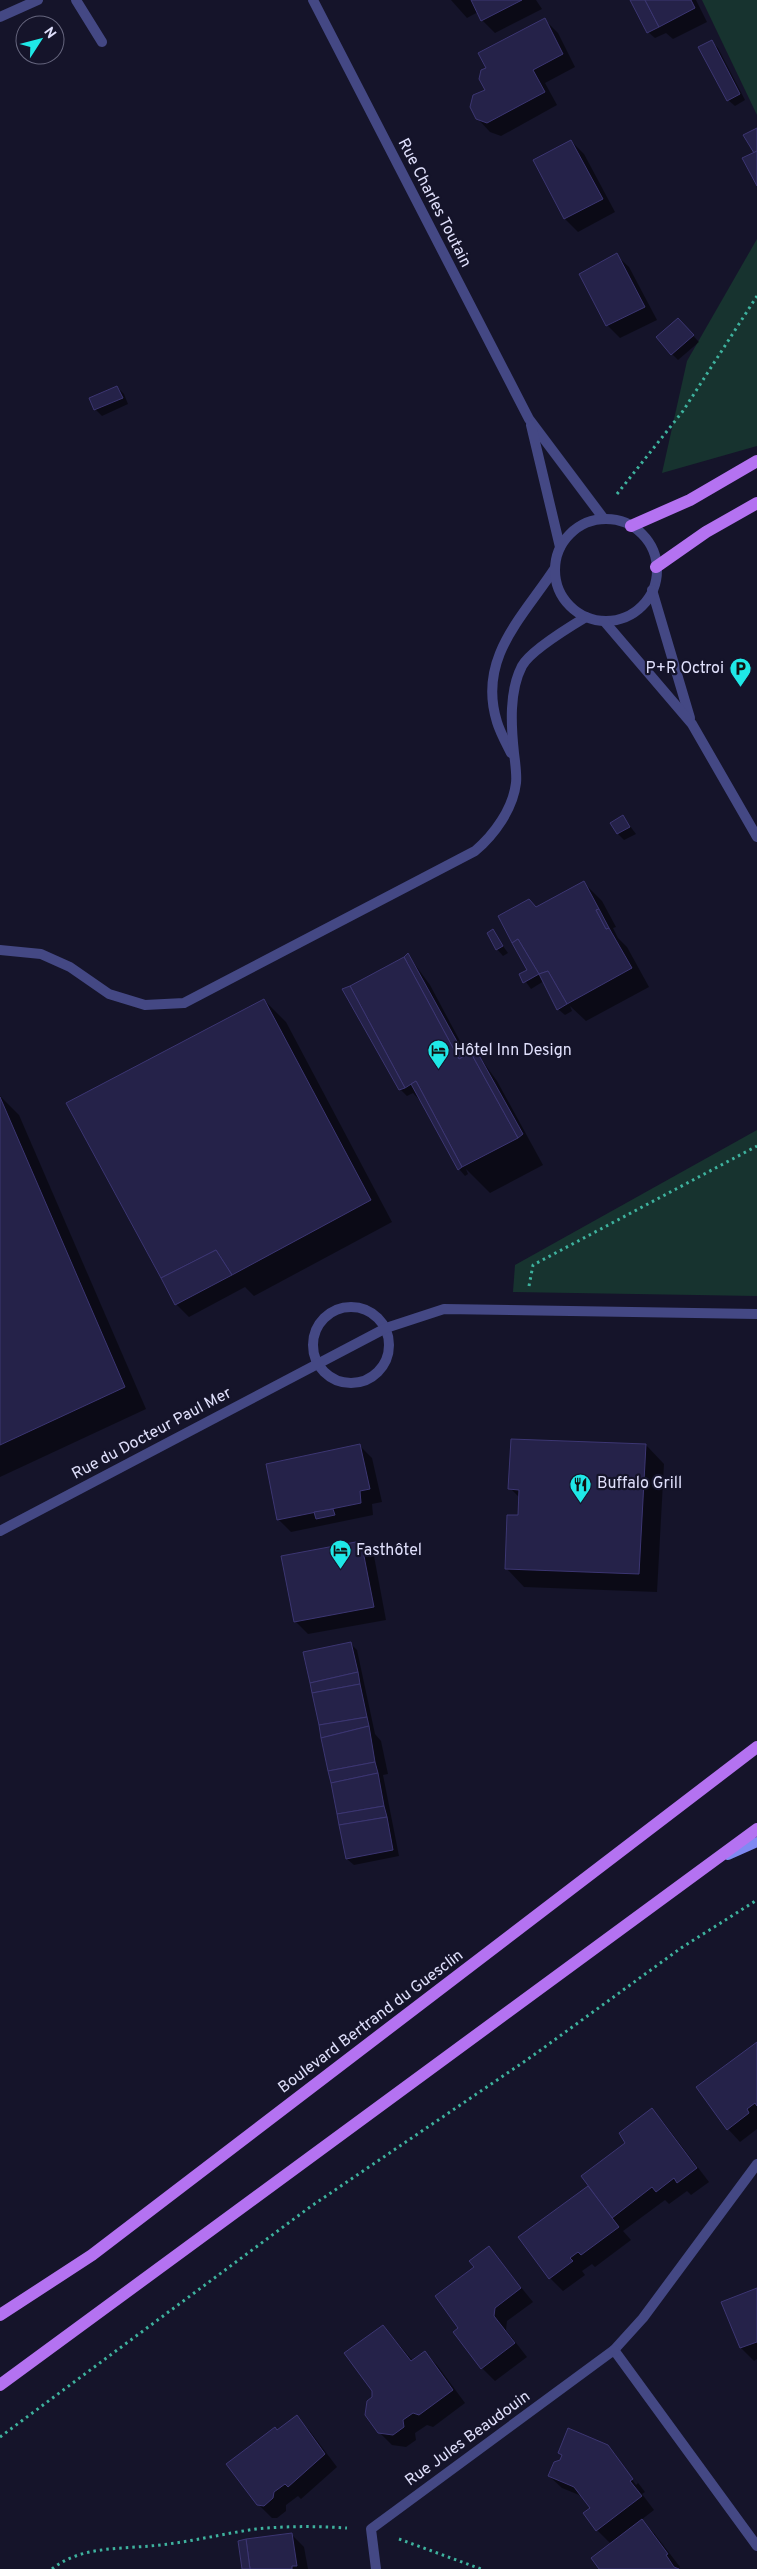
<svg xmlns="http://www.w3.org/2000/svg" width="757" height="2569" viewBox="0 0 757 2569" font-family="Overpass,sans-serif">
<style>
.green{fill:#17332f}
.shadow{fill:#0007}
.building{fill:#252249;stroke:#3c3672}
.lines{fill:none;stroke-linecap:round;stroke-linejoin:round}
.path{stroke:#3eb29e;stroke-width:3;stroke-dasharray:2.5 4;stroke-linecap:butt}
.service{stroke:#444884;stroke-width:10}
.minor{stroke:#444884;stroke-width:10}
.tertiary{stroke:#444884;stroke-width:10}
.secondary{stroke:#808af2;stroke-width:10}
.primary{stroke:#b472f1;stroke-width:12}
.labels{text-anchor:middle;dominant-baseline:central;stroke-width:4.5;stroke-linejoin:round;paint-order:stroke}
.street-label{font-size:16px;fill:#e0e0fc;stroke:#15142a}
.poi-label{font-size:16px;fill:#e0e0fc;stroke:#15142a;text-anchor:start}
</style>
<rect width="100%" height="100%" fill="#15142a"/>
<!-- green -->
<g class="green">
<polygon points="702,0 757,0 757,115"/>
<polygon points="757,239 757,446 662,473 687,361"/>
<polygon points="757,1130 757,1296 513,1292 515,1265"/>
</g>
<!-- shadow -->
<g class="shadow">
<polygon points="451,0 536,0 542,9 495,33 482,20 478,12 467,18"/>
<polygon points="631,0 696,0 707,22 673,39 666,33 655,38 648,32"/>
<polygon points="545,20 558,33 575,67 545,83 557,105 501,136 490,132 477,118 486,90"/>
<polygon points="711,41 718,48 745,100 735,106 728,100"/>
<polygon points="571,141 584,154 615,212 578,232 565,219 535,160"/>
<polygon points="616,255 629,267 657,320 620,338 607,325 581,274"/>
<polygon points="678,320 699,342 678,360 672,354"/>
<polygon points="117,387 124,394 128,404 102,416 95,409"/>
<polygon points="623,817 636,834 624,840 618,834"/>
<polygon points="584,883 602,901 616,927 613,928 618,938 627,947 649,987 586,1021 570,1006 572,1011 565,1015 558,1009 544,981 531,989 521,975 529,971 536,908"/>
<polygon points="492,931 508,953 503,956 497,949"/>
<polygon points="408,955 430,985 468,1056 476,1052 497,1081 543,1165 490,1193 466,1169 468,1174 465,1176 459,1169 424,1105 413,1093 407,1096 400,1089"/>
<polygon points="264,1000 286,1022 392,1222 254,1296 245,1287 189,1317 176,1304"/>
<polygon points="0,1096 19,1115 146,1409 0,1477"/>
<polygon points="359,1445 372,1458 382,1502 372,1504 373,1515 291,1532 278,1519"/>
<polygon points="646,1445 664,1464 657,1592 524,1587 506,1568 519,1517 520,1498 510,1488"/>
<polygon points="361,1543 374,1556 386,1620 308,1634 295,1621"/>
<polygon points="351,1644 357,1650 375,1734 381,1741 388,1774 383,1775 399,1856 354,1865 347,1859"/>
<polygon points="757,2045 757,2129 740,2142 728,2129"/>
<polygon points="652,2110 664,2123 709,2182 691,2195 687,2191 669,2204 665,2200 623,2231 631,2240 595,2267 592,2264 582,2271 585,2275 563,2291 550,2278 520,2237 589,2186"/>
<polygon points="489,2248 533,2302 507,2321 506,2330 527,2357 495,2381 482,2368 460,2328 475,2267"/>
<polygon points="757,2290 757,2359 754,2361 741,2348 723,2303"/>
<polygon points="383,2326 413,2361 424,2352 437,2365 465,2403 433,2427 427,2425 415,2433 416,2440 406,2447 392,2445 379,2432 373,2398"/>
<polygon points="296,2417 309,2430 337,2467 301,2499 298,2496 286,2505 286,2511 277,2518 272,2518 258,2504 277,2431"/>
<polygon points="607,2446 616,2455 614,2455 636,2485 638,2483 619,2458 645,2492 642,2494 654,2510 641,2520 654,2533 680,2567 678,2569 600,2569 611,2544 597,2530 592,2508 584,2497 562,2488 549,2476 563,2456 559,2452"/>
<polygon points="291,2534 304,2547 308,2569 243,2569"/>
</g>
<!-- building -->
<g class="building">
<polygon points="471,0 522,0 481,21"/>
<polygon points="630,0 645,0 659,27 647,33"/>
<polygon points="645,0 691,0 695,8 659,27"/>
<polygon points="545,18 563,54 533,70 545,92 487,123 476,119 470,107 473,95 485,90 479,79 481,70 486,68 478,53"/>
<polygon points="712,40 740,94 727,101 698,47"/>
<polygon points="757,128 757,151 754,153 743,135"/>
<polygon points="571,140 603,199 564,219 533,160"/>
<polygon points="757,151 757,186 742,158"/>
<polygon points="617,253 645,307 606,326 579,274"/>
<polygon points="678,318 694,335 671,355 656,337"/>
<polygon points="117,386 123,398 94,410 89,398"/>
<polygon points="623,815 630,827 617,834 610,823"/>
<polygon points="584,881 599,909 596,910 606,929 609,928 632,968 567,1004 548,971 539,974 518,939 512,943 498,916 529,899 536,907"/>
<polygon points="599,909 609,928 606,929 596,910"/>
<polygon points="493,929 503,946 496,950 487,933"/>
<polygon points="518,939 539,974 523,983 519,974 527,970 512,943"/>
<polygon points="408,953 465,1056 459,1059 404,957"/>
<polygon points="404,957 459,1059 471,1053 518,1138 462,1167 416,1081 405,1088 350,986"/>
<polygon points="548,971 567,1004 557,1010 539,974"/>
<polygon points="350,986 405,1088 399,1090 342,989"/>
<polygon points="264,999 371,1200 232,1275 216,1250 161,1278 66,1103"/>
<polygon points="476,1050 523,1134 518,1138 471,1053"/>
<polygon points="416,1081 462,1167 458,1170 411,1084"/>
<polygon points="0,1097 125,1387 0,1445"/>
<polygon points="216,1250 232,1275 175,1305 161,1278"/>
<polygon points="511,1439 646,1444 639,1574 505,1569 507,1515 518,1515 519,1490 508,1489"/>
<polygon points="360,1444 370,1489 360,1491 361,1503 277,1520 266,1464"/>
<polygon points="333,1509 335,1515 316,1519 314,1512"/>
<polygon points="361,1541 374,1607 294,1622 281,1556"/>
<polygon points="351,1642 358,1672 310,1683 303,1652"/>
<polygon points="358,1672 360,1684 312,1693 310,1683"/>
<polygon points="360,1684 367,1717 319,1725 312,1693"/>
<polygon points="367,1717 369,1726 321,1738 319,1725"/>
<polygon points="369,1726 375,1762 328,1771 321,1738"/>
<polygon points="375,1762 378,1773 331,1783 328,1771"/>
<polygon points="378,1773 384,1806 337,1814 331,1783"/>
<polygon points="384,1806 387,1817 339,1825 337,1814"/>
<polygon points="387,1817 393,1850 346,1859 339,1825"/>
<polygon points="757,2042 757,2106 755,2103 747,2109 749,2113 727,2130 696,2087"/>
<polygon points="652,2108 697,2168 677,2183 674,2178 656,2192 652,2187 612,2218 581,2176 625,2143 619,2133"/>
<polygon points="588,2186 619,2227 581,2255 578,2252 570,2258 573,2261 549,2279 518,2237"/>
<polygon points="489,2246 521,2288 495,2308 494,2316 515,2343 481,2369 453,2332 458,2328 435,2296 474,2267 469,2261"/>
<polygon points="757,2288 757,2342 740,2348 721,2302"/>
<polygon points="383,2325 411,2361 425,2351 453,2390 419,2415 413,2413 403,2420 404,2427 393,2435 378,2433 365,2415 367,2401 372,2397 372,2391 344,2353"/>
<polygon points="297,2415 325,2454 288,2487 285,2484 274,2492 273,2498 264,2506 257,2505 226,2464 275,2427 277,2430"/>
<polygon points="568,2428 608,2445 633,2479 630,2481 642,2496 596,2531 583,2513 590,2508 574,2487 548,2476 554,2462 560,2460 562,2455 558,2453"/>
<polygon points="642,2519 668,2554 666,2555 674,2567 679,2569 599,2569 591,2558"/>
<polygon points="292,2533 297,2566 292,2566 292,2569 250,2569 246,2539"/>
<polygon points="246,2539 250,2569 242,2569 238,2541"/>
</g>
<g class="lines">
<!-- path -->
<g class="path">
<polyline points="617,494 683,411 757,296"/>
<polyline points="529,1286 533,1265 757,1146"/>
<polyline points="0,2437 310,2207 531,2057 681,1948 757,1900"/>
<polyline points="399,2539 481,2569"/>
<path d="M52,2569C79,2547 117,2549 150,2546C186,2543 221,2534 256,2529C287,2526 316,2526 347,2528"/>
</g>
<!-- service -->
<g class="service">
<polyline points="76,0 102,42"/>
<polyline points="0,17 38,0"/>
<circle cx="351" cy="1345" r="38"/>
</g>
<!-- minor -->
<g class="minor">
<path d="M511,753C506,743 500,732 497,722C477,658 523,617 555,568"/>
<path d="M0,950L41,954L70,967L109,994L145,1005L184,1003L475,851C494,835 513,809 516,783C517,774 515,762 514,753C511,725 509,691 522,666C530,651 571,626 586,617"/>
<polyline points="0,1531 386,1328 444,1309 757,1314"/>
<polyline points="614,2350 643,2318 757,2164"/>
<polyline points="376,2569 371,2529 614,2350 757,2546"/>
</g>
<!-- tertiary -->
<g class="tertiary">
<polyline points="313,0 529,419 604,519"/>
<polyline points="531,425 560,547"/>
<circle cx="606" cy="570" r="51"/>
<polyline points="652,590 690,718"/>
<polyline points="604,621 692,724 757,837"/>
</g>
<!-- secondary -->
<polyline class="secondary" points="728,1855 757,1842"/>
<!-- primary -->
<g class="primary">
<polyline points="631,526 690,500 757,461"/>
<polyline points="656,567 706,532 757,503"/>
<polyline points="0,2315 92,2255 757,1747"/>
<polyline points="0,2385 757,1829"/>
</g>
</g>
<!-- icons -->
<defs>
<symbol id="parking-pin" viewBox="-11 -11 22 30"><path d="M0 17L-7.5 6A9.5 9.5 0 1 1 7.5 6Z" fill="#1fe8e7" stroke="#15142a"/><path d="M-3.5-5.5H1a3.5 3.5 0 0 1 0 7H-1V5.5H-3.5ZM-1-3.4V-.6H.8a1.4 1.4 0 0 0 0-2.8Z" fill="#111"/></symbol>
<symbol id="hotel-pin" viewBox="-11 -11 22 30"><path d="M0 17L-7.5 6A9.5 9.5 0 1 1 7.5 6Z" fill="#1fe8e7" stroke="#15142a"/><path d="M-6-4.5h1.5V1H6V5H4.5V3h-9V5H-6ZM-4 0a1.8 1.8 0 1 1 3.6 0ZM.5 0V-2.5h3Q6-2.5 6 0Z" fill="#111"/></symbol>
<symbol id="restaurant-pin" viewBox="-11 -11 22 30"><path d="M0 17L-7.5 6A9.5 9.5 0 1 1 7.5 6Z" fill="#1fe8e7" stroke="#15142a"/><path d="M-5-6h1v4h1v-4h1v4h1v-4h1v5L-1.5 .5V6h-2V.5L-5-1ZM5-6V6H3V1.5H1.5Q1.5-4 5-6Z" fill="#111"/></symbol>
</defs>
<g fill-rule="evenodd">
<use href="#parking-pin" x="728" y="656" width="25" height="34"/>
<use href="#hotel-pin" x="426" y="1038" width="25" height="34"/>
<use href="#restaurant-pin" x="568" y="1472" width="25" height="34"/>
<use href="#hotel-pin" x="328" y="1538" width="25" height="34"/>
</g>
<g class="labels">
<!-- street labels -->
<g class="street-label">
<text transform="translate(434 203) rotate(63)">Rue Charles Toutain</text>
<text transform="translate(152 1434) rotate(-28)">Rue du Docteur Paul Mer</text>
<text transform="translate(371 2022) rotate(-37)">Boulevard Bertrand du Guesclin</text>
<text transform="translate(468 2439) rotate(-36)">Rue Jules Beaudouin</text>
</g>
<!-- poi labels -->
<g class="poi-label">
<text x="724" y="669" text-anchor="end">P+R Octroi</text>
<text x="454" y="1051">Hôtel Inn Design</text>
<text x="597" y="1484">Buffalo Grill</text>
<text x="356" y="1551">Fasthôtel</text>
</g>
</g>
<!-- north arrow -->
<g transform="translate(40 40) rotate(54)"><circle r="24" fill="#15142a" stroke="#66667e"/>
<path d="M0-4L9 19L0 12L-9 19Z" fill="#1fe8e7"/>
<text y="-8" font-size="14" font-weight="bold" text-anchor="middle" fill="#e0e0fc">N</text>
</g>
</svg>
